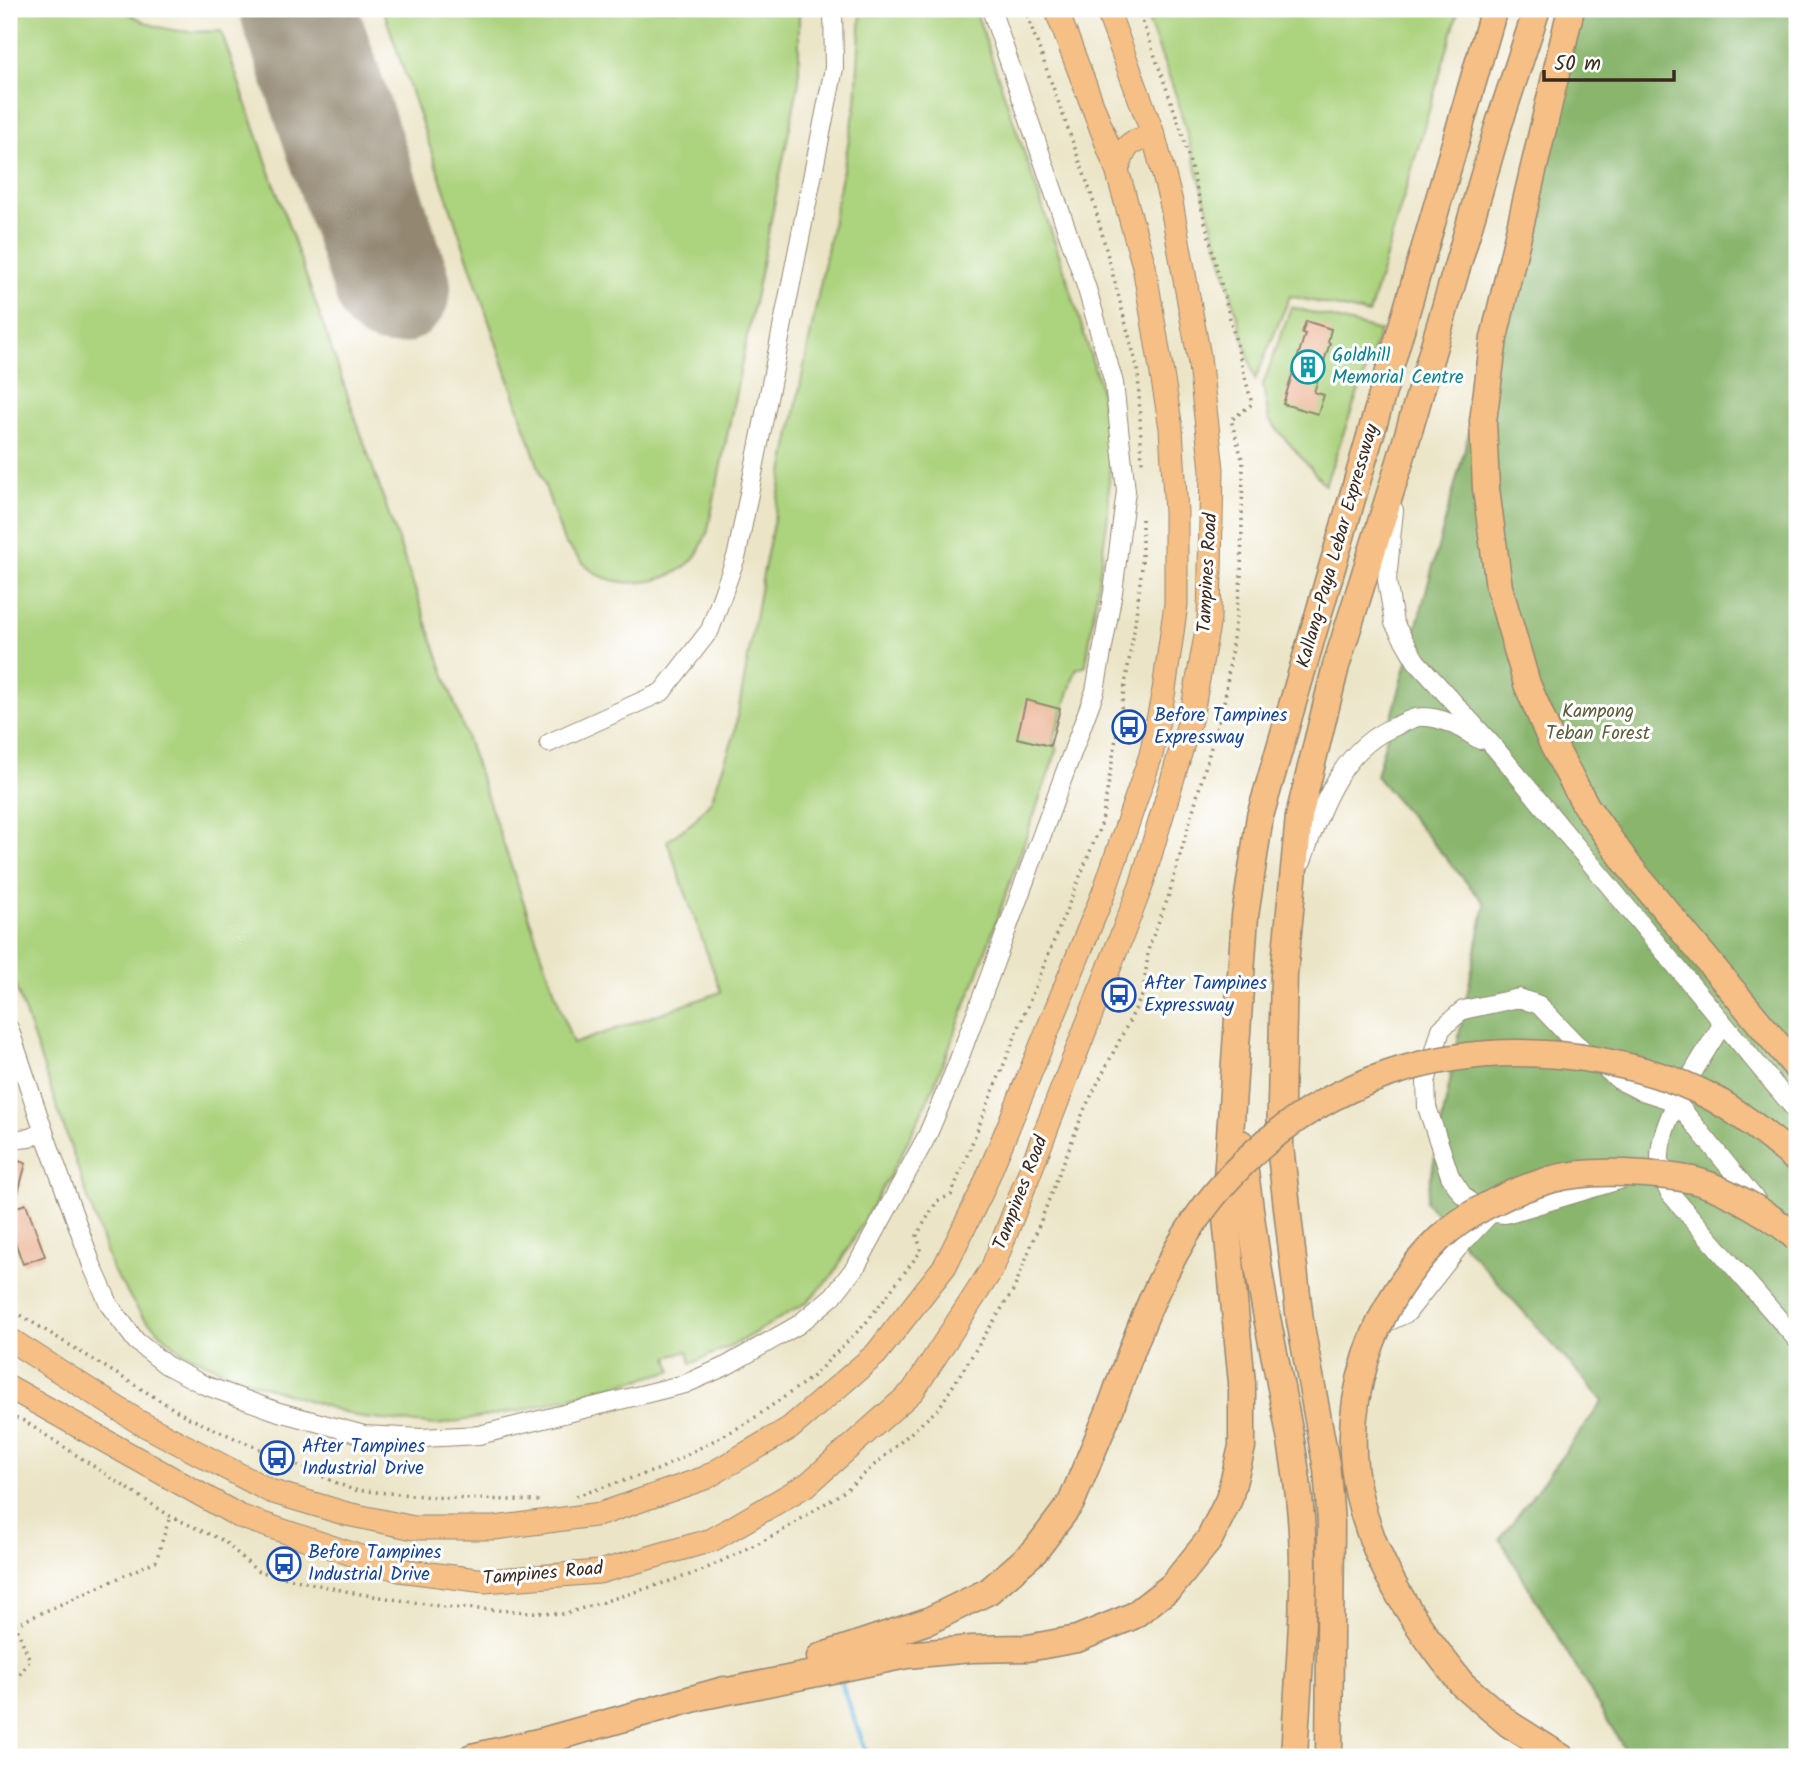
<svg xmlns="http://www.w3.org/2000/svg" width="1806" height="1766" viewBox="0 0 1806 1766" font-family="Kalam,sans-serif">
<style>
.green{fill:#acd37e;stroke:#747e4e;stroke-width:2}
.forest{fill:#89b56d;stroke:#627046;stroke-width:2}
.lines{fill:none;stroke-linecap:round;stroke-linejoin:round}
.stream{stroke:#62b3dd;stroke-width:5}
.runway{stroke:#938772;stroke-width:116}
.building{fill:#edb698}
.minor-casing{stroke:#938772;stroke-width:20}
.major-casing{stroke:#938772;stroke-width:25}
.highway-casing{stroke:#938772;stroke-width:29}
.path{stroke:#938772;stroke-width:3.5;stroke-dasharray:2 5;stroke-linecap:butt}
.minor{stroke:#fff;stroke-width:18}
.major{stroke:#f5bf86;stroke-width:23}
.highway{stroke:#f5bf86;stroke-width:26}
.highway-bridge-casing{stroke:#938772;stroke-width:29;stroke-linecap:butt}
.highway-bridge{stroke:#f5bf86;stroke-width:26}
.labels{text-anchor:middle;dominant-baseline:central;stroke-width:6;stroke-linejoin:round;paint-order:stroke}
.culture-label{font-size:19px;fill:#0d838f;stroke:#fff;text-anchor:start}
.street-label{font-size:19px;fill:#3b2a1e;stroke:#fff}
.park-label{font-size:19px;fill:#5d5d3b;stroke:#fff}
.transit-label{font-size:19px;fill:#164399;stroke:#fff;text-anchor:start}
</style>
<rect width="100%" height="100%" fill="#fff"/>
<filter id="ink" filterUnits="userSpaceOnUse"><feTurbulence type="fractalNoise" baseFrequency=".0143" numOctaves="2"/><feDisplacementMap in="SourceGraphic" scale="14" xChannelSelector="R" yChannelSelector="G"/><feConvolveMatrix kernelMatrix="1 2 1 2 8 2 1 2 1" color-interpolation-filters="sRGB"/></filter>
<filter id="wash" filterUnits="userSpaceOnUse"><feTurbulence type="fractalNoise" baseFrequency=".00686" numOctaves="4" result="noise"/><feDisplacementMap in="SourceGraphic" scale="28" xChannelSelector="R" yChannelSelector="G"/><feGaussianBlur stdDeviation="1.57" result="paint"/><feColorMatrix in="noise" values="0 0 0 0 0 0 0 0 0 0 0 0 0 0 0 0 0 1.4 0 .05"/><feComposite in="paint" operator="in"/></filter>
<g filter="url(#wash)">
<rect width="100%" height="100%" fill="#ebe4c6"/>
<!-- green -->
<g class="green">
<path d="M9,9H123C153,32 184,33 221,31L573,1044L721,992L667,841L693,822L711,801L734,736L763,574L856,104L861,9H975L1066,275L1099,383L1110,455L1108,516L1086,665L1076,669L1054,739L1057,750L975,981L933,1088L900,1157L833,1275L807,1302L739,1342L691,1364L688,1351L668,1357L672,1371L522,1410L437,1425L362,1418L236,1377L181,1351L142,1316L112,1269L9,966Z"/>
<path d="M383,9H799V82L707,534C703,540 701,548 697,554C677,584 619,592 591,570C581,562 573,551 564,542Z"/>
<polygon points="1144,9 1459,9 1369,314 1290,296 1255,380 1177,98"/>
<polygon points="1291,307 1380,331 1325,485 1269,420 1263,385"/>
</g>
<!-- forest -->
<polygon class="forest" points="1584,9 1797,9 1797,1757 1638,1757 1628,1755 1500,1539 1603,1401 1426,1202 1485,904 1376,776"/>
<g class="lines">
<!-- stream -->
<polyline class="stream" points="840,1679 868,1757"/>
<!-- runway -->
<polyline class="runway" points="298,9 393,287"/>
</g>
<g id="blocks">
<!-- building -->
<g class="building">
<polygon points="1306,321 1331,329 1328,342 1330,343 1314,392 1324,395 1318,414 1283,404 1305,334 1302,333"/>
<polygon points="1026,700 1060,709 1050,746 1017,738"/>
<polygon points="9,1159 26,1163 14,1208 26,1204 45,1256 23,1264 9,1225"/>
</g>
</g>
</g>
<g filter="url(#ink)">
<use href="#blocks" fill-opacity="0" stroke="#938772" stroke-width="2"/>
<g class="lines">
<defs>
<g id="minor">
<polyline points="1394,510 1387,580 1394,623 1416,661 1495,748 1797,1112"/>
<polyline points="549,743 662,692 710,630 737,554 834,68 833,9"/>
<path d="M1302,861C1321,809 1340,748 1396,726C1403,723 1413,717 1421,717C1443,716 1462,729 1480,740"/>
<path d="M1723,1023C1702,1059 1658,1119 1660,1161C1660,1173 1664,1182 1669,1192L1797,1340"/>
<polyline points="9,1028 44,1132 93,1268 110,1306 136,1341 166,1365 204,1385 279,1412 364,1435 422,1438 479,1435 685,1384 726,1366 798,1325 833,1296 857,1265 927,1136 955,1070 1095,691 1113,592 1126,491 1114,383 1087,289 991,9"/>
<polyline points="9,1140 29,1138 44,1132"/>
<polyline points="1620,1180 1506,1214 1491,1213 1475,1207 1462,1194 1450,1176 1427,1107 1426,1082 1441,1029 1463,1010 1519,998 1539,1005 1575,1043 1619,1080 1639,1090 1676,1102 1760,1205"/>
<polyline points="1379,1319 1392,1320 1407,1313 1458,1248 1491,1213"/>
</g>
<g id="major">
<path d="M1117,170C1126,145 1127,141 1154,137"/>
<polyline points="9,1339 139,1422 270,1491 347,1514 414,1528 495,1528 601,1514 705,1478 790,1428 876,1354 945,1266 982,1191 1104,892 1151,755 1164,690 1176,604 1176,513 1171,428 1144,266 1117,170 1056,9"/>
<polyline points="9,1387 239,1516 399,1570 485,1581 599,1572 712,1540 808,1484 913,1391 992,1269 1141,886 1192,713 1209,619 1212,469 1199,357 1171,202 1154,137 1107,9"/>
</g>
<g id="highway">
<polyline points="1571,9 1494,338 1483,421 1486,489 1499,587 1527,684 1553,745 1586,806 1628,865 1797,1068"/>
<path d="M1241,1143C1249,1198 1255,1253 1265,1307C1278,1377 1295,1446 1301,1517C1307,1597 1298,1678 1294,1757"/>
<polyline points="820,1657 928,1621 989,1591 1035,1551 1071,1503 1111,1407"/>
<polyline points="1462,1684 1509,1724 1561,1757"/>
<polyline points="708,1695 907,1655 971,1649 1028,1648 1077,1639 1133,1616 1172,1586 1209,1540 1229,1499 1242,1447 1242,1383 1225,1208 1245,916 1260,816 1494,9"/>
<polyline points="472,1757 543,1741 724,1690"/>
<polyline points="1329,1757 1331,1523 1327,1469 1300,1321 1280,1146 1284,974 1299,816 1336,666 1399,465 1498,127 1537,9"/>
</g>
</defs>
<!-- minor casing -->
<use href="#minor" class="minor-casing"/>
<!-- major casing -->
<use href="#major" class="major-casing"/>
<!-- highway casing -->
<use href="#highway" class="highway-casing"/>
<!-- path -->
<g class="path">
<polyline points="1025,9 1092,196 1138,370 1142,465"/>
<polyline points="9,1308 187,1417 353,1490 446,1498 541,1501"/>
<polyline points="9,1416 24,1421 170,1516 224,1541 257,1571 354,1593 445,1607 564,1614 699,1572 777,1534 845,1491 939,1408 1014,1289 1084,1110 1143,994 1149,946 1168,898 1225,698 1241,578 1243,462 1231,420 1252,404 1182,132 1138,9"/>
<polyline points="576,1496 660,1469 747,1423 811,1378 865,1324 921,1251 917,1235 937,1201 951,1195 1102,822 1134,631 1142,566 1142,515"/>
<polyline points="9,1610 30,1660 21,1673 9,1679"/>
<polyline points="15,1625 156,1561 170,1516"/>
</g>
<!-- minor -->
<use href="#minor" class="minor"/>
<!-- major -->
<use href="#major" class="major"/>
<!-- highway -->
<use href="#highway" class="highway"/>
<defs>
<g id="highway-bridge">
<path d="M1111,1407C1137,1334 1165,1254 1215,1194C1309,1079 1452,1035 1596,1060C1635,1067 1672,1077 1707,1095C1740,1112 1769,1137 1797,1160"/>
<path d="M1462,1684C1416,1626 1376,1569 1359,1496C1338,1405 1373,1303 1439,1239C1465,1214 1506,1194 1540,1183C1573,1171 1611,1172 1645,1174C1660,1175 1677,1177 1692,1180C1721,1186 1777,1218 1797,1239"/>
</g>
</defs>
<!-- highway-bridge casing -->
<use href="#highway-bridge" class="highway-bridge-casing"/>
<!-- highway-bridge -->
<use href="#highway-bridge" class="highway-bridge"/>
</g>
</g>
<!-- icons -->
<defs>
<symbol id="building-ring" viewBox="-11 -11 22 22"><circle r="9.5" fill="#fff" stroke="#0f9aa8" stroke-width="1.5"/><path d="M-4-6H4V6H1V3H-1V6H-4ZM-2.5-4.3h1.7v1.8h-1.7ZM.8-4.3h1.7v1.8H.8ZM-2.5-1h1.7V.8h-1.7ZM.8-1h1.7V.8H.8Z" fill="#0f9aa8"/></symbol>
<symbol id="bus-ring" viewBox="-11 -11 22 22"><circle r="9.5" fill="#fff" stroke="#1a4fb4" stroke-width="1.5"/><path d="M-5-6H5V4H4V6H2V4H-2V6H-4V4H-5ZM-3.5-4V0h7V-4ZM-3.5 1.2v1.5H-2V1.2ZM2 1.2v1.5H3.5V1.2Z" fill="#1a4fb4"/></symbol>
</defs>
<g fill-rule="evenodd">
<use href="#building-ring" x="1289" y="348" width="38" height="38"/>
<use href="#bus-ring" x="1110" y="708" width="38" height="38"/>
<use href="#bus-ring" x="1100" y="976" width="38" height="38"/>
<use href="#bus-ring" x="258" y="1439" width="38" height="38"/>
<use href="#bus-ring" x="265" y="1545" width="38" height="38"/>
</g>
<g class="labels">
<!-- culture labels -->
<g class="culture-label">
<text x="1332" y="356">Goldhill<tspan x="1332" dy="22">Memorial Centre</tspan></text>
</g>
<!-- street labels -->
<g class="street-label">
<text transform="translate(1338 546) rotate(-74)">Kallang-Paya Lebar Expressway</text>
<text transform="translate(1208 573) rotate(-87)">Tampines Road</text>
<text transform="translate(1021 1193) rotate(-69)">Tampines Road</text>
<text transform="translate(543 1574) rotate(-5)">Tampines Road</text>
</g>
<!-- park labels -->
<g class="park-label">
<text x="1598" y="712">Kampong<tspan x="1598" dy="22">Teban Forest</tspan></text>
</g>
<!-- transit labels -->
<g class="transit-label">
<text x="1154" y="716">Before Tampines<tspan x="1154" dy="22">Expressway</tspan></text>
<text x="1144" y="984">After Tampines<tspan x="1144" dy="22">Expressway</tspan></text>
<text x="302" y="1447">After Tampines<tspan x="302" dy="22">Industrial Drive</tspan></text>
<text x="308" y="1553">Before Tampines<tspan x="308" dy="22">Industrial Drive</tspan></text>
</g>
</g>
<!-- margin -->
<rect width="1806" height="1766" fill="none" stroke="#fff" stroke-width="35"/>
<!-- scale -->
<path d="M1544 70v10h130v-10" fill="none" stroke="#3b2a1e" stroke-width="3.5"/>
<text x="1554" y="70" font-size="21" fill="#3b2a1e" stroke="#ffffff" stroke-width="5" paint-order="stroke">50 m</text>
</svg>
